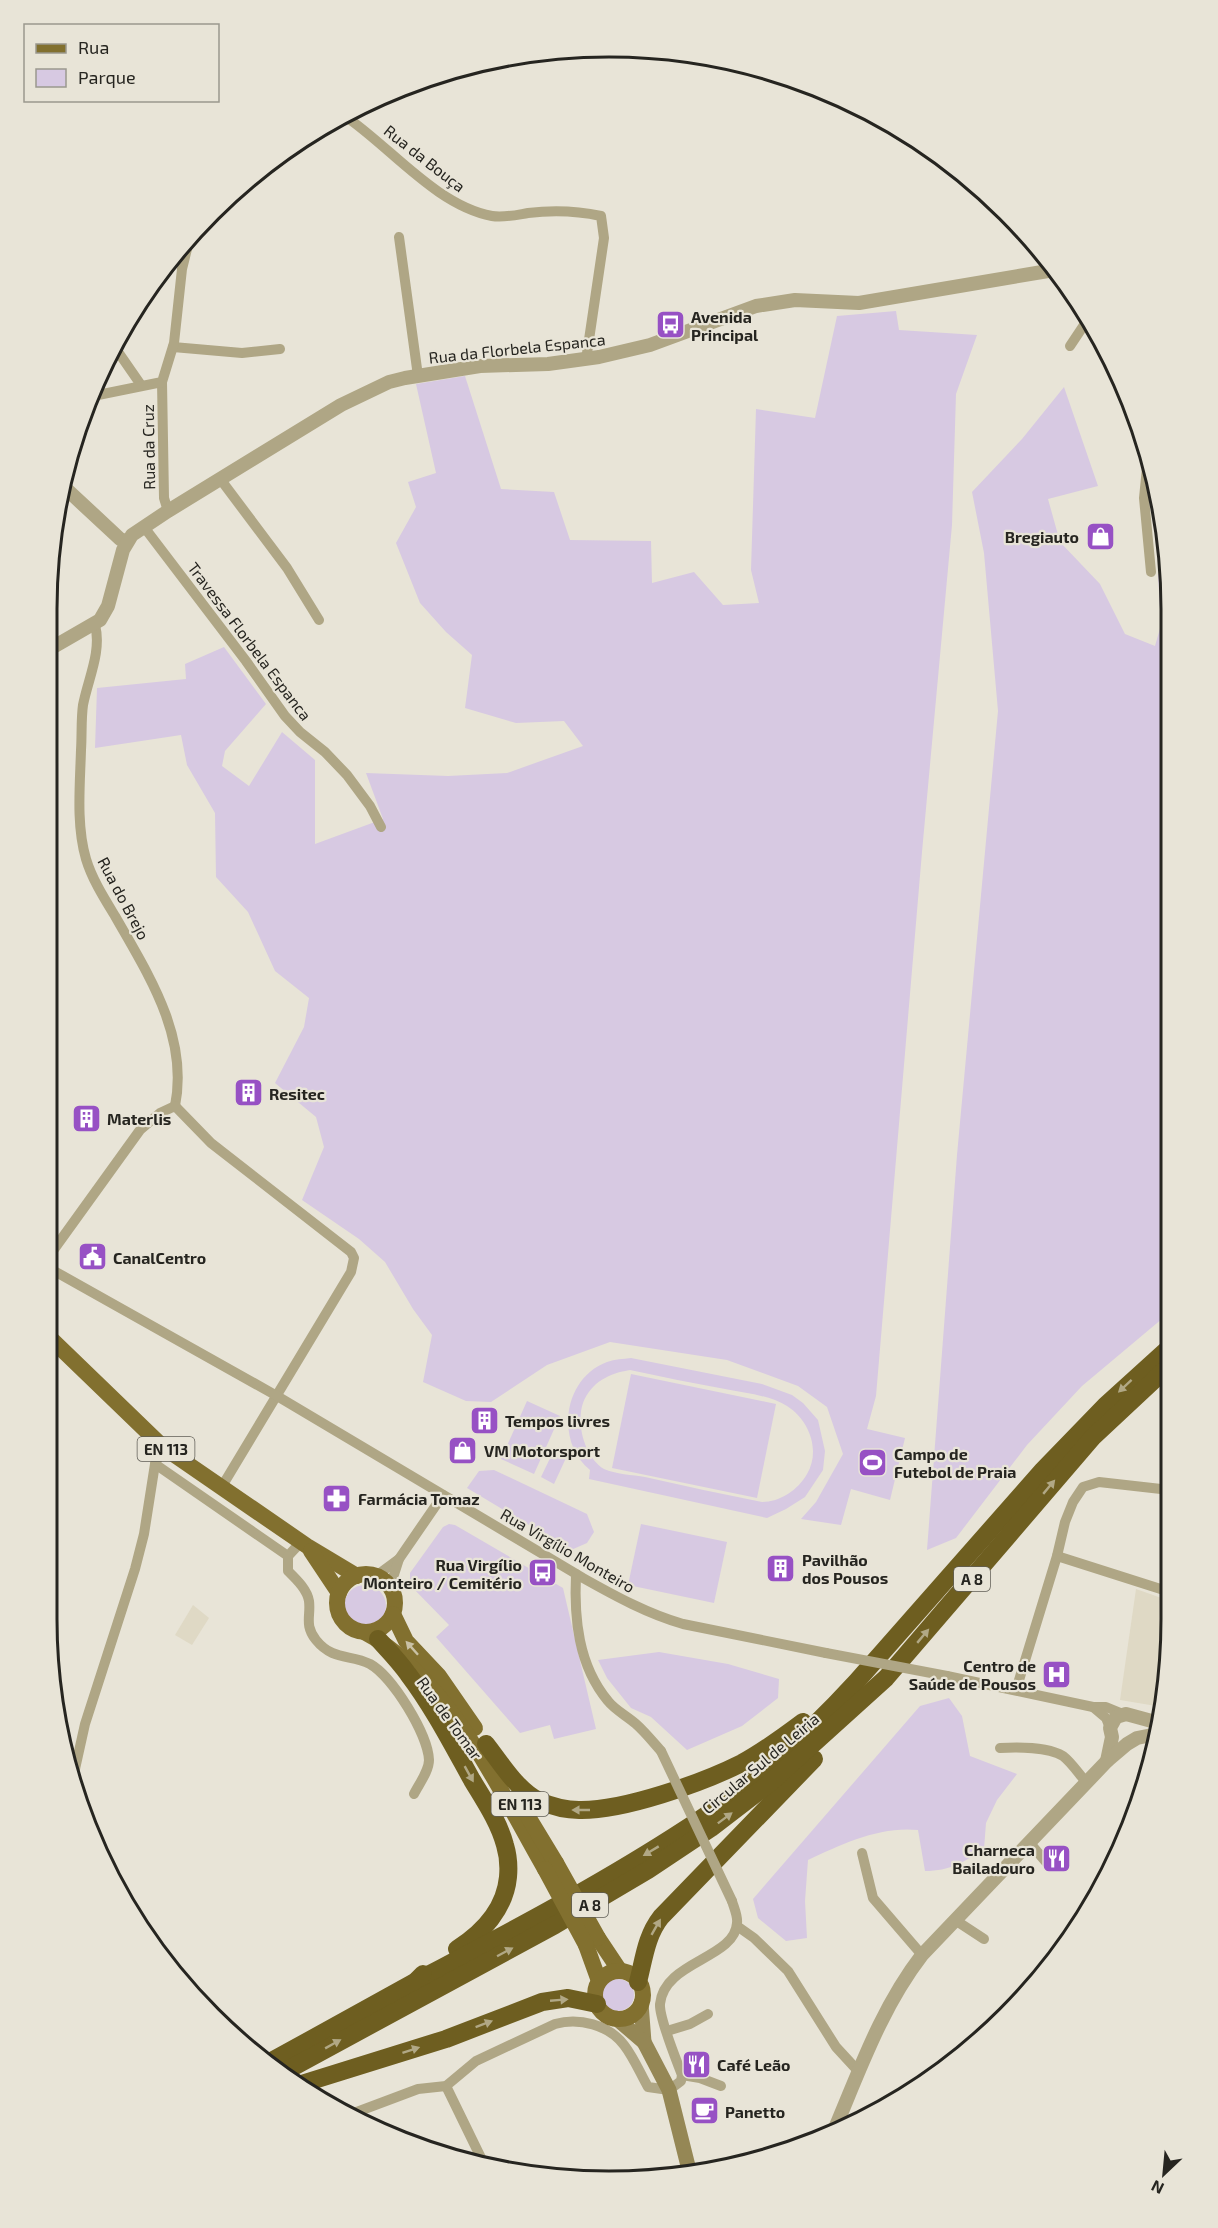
<svg xmlns="http://www.w3.org/2000/svg" width="1218" height="2228" viewBox="0 0 1218 2228" font-family="'Exo 2',sans-serif">
<style>
.built{fill:#dfd9c5}
.green{fill:#d7c9e2;fill-rule:evenodd}
.lines{fill:none;stroke-linecap:round;stroke-linejoin:round}
.minor{stroke:#afa685;stroke-width:10}
.tertiary{stroke:#afa685;stroke-width:14}
.secondary{stroke:#958755;stroke-width:15}
.primary{stroke:#82702f;stroke-width:16}
.motorway{stroke:#6e5e20;stroke-width:18}
.minor-bridge{stroke:#afa685;stroke-width:10}
.primary-bridge{stroke:#82702f;stroke-width:16}
.oneway{fill:#b1a885}
.oneway2{fill:#c9c1a5}
.labels{text-anchor:middle;dominant-baseline:central;stroke-width:4.5;stroke-linejoin:round;paint-order:stroke}
.shield{fill:#e8e4d7;stroke:#605e57;stroke-width:1.5}
.shield-label{font-size:15px;font-weight:bold;fill:#262520}
.street-label{font-size:16px;fill:#262520;stroke:#e8e4d7}
.poi-label{font-size:16px;font-weight:bold;fill:#262520;stroke:#e8e4d7;text-anchor:start}
.rim{fill:none;stroke:#262520;stroke-width:3}
</style>
<rect width="100%" height="100%" fill="#e8e4d7"/>
<!-- built -->
<g class="built">
<polygon points="1136,1589 1170,1601 1170,1655 1162,1707 1120,1700"/>
<polygon points="193,1605 209,1618 192,1645 175,1635"/>
</g>
<!-- green -->
<g class="green">
<polygon points="896,311 899,330 977,335 956,394 952,525 922,852 876,1396 867,1429 905,1438 890,1500 851,1489 841,1525 801,1519 816,1502 843,1454 827,1407 798,1386 727,1360 610,1342 547,1365 491,1402 466,1401 423,1382 432,1335 413,1309 385,1262 359,1239 302,1200 324,1147 316,1117 275,1083 304,1027 309,998 275,971 248,912 216,877 215,813 187,765 181,735 95,748 97,688 186,679 185,664 224,647 266,704 225,751 222,766 249,786 282,732 315,760 315,844 383,819 366,773 448,776 507,773 583,746 564,721 516,723 465,708 472,655 446,632 420,603 396,543 416,507 408,482 436,473 416,384 465,376 501,489 554,492 570,540 651,541 652,583 694,572 723,605 759,603 751,570 756,409 815,418 837,316"/>
<polygon points="1064,387 1098,486 1048,499 1060,542 1100,584 1125,634 1155,646 1161,625 1158,575 1167,561 1169,1313 1082,1386 1027,1445 956,1538 927,1550 957,1155 998,711 984,553 972,492 1022,439"/>
<path d="M631,1358L762,1384L792,1395L803,1403L818,1420L825,1451L823,1470L805,1497L786,1509L767,1518L589,1479L590,1470C555,1442 563,1378 607,1362C615,1359 623,1359 631,1358ZM630,1370C662,1377 693,1383 725,1389C745,1393 769,1395 787,1406C809,1420 821,1450 807,1474C798,1490 780,1502 762,1502C723,1494 684,1486 645,1477C633,1475 615,1474 604,1469C584,1457 576,1423 583,1403C591,1382 610,1373 630,1370Z"/>
<polygon points="631,1374 776,1404 757,1498 612,1468"/>
<polygon points="527,1401 560,1416 534,1474 501,1459"/>
<polygon points="553,1452 566,1458 554,1484 541,1477"/>
<polygon points="494,1470 587,1514 594,1532 587,1543 571,1550 467,1488 479,1471"/>
<polygon points="449,1524 455,1525 563,1588 596,1729 554,1739 550,1725 520,1733 436,1637 449,1625 410,1585 410,1573 443,1527"/>
<polygon points="641,1524 727,1542 714,1603 628,1585"/>
<circle cx="365" cy="1606" r="21"/>
<polygon points="659,1652 728,1664 779,1679 778,1698 742,1726 687,1750 651,1717 631,1708 607,1678 598,1660"/>
<path d="M949,1698L962,1716L970,1756L1017,1774L997,1800L986,1823L984,1849C964,1862 950,1871 925,1871L918,1830C880,1826 842,1844 808,1860L805,1901L807,1938L786,1941L758,1918L753,1899L920,1706Z"/>
<circle cx="618" cy="1995" r="16"/>
</g>
<g class="lines">
<!-- minor -->
<g class="minor">
<path d="M352,110L349,119C393,150 438,206 492,216C504,218 516,215 528,213C552,210 578,211 601,216L604,238L586,360"/>
<polyline points="399,237 418,376"/>
<polyline points="114,346 141,385"/>
<polyline points="1070,346 1088,319"/>
<polyline points="173,347 242,353 280,349"/>
<polyline points="162,382 164,498 168,511"/>
<polyline points="93,396 162,382 174,343 182,269 191,233"/>
<polyline points="1148,458 1144,498 1151,572"/>
<polyline points="221,480 287,568 319,620"/>
<polyline points="144,527 246,661 285,716 300,732 325,752 347,775 370,806 381,827"/>
<path d="M95,625C102,651 88,679 83,705C81,719 82,735 81,750C80,785 76,825 86,859C92,879 104,898 115,916C148,974 189,1036 175,1106"/>
<polyline points="47,1259 140,1130 160,1113 175,1106 211,1143 351,1252 354,1258 351,1272 221,1488"/>
<path d="M47,1267L277,1396L583,1578C615,1596 648,1614 683,1624L826,1653"/>
<polyline points="155,1464 288,1556 301,1542"/>
<path d="M288,1556V1571C296,1579 307,1589 309,1601C311,1616 304,1625 316,1640C333,1661 350,1654 370,1664C392,1676 428,1734 429,1760C429,1771 419,1784 414,1794"/>
<polyline points="1057,1556 1170,1592"/>
<path d="M576,1574C574,1618 578,1665 608,1701C615,1710 627,1716 636,1724C645,1732 653,1742 661,1751"/>
<polyline points="376,1576 399,1559"/>
<polyline points="390,1587 399,1559 443,1495"/>
<polyline points="947,1676 1093,1707 1106,1707 1123,1714"/>
<polyline points="1016,1690 1057,1556 1065,1522 1073,1502 1083,1487 1099,1482 1161,1489 1170,1484"/>
<polyline points="1093,1707 1106,1718 1110,1728"/>
<path d="M1000,1748C1017,1747 1048,1747 1063,1756C1071,1762 1079,1774 1086,1782"/>
<polyline points="73,1778 85,1724 135,1569 144,1534 155,1464 163,1447"/>
<polyline points="1029,1842 1046,1862"/>
<polyline points="862,1853 873,1898 922,1955"/>
<polyline points="955,1920 984,1939"/>
<polyline points="737,1926 754,1938 788,1971 836,2047 859,2072"/>
<polyline points="667,2031 690,2024 708,2014"/>
<polyline points="682,2075 700,2078 721,2086"/>
<polyline points="446,2086 484,2164"/>
<path d="M354,2113L418,2089L446,2086L476,2061L555,2024C579,2017 609,2025 624,2045C634,2058 640,2073 648,2087L669,2090L681,2081L682,2075C676,2059 659,2018 660,2004C664,1961 735,1959 737,1923C738,1916 734,1908 732,1901"/>
</g>
<!-- tertiary -->
<g class="tertiary">
<polyline points="62,485 120,539 127,542"/>
<polyline points="48,650 100,620 108,606 123,550 132,535 168,511 341,405 389,382 405,378 480,366 548,364 599,357 650,345 756,306 795,300 859,303 1054,270"/>
<polyline points="1107,1761 1112,1737 1110,1728 1116,1717 1126,1714 1159,1723"/>
<path d="M833,2133C859,2072 881,2008 922,1955L1107,1761L1127,1744L1137,1738L1157,1734"/>
</g>
<!-- secondary -->
<g class="secondary">
<polyline points="641,2003 644,2042 669,2090 689,2170"/>
<polyline points="616,2018 644,2042"/>
</g>
<!-- primary -->
<g class="primary">
<polyline points="47,1335 163,1447 307,1546 357,1576"/>
<polyline points="311,1551 339,1593"/>
<circle cx="366" cy="1603" r="29"/>
<polyline points="393,1614 406,1641 439,1676 475,1728"/>
<path d="M364,1632C447,1675 500,1791 545,1869"/>
<polyline points="516,1797 556,1863"/>
<polyline points="598,1938 620,1971"/>
<polyline points="586,1945 599,1981"/>
<circle cx="619" cy="1995" r="24"/>
</g>
<!-- motorway -->
<g class="motorway">
<path d="M378,1639C388,1650 399,1661 408,1674C433,1707 452,1744 472,1780C484,1800 499,1822 505,1845C508,1855 509,1866 508,1877C505,1909 482,1933 457,1949"/>
<path d="M486,1744C501,1763 516,1789 539,1801C551,1806 565,1810 579,1810C623,1811 702,1783 742,1763C764,1751 783,1737 803,1722"/>
<path d="M415,1982C502,1936 590,1890 673,1837C741,1795 803,1740 857,1681L1043,1470L1105,1406L1169,1348"/>
<path d="M638,1982C644,1959 646,1936 661,1917L814,1759"/>
<polyline points="270,2062 415,1982 423,1974"/>
<polyline points="282,2073 555,1925 648,1870 711,1828 771,1782 886,1678 1093,1437 1169,1366"/>
<polyline points="295,2086 446,2039 542,2002 568,1998 597,2004"/>
</g>
<!-- minor-bridge -->
<g class="minor-bridge">
<polyline points="826,1653 947,1676"/>
<polyline points="661,1751 732,1901"/>
</g>
<!-- primary-bridge -->
<g class="primary-bridge">
<polyline points="556,1863 598,1938"/>
<polyline points="545,1869 586,1945"/>
</g>
</g>
<!-- one-way arrows -->
<defs><path id="oneway-solid" d="M-6-.8H1V-3.2L6.5 0L1 3.2V.8H-6Z" transform="scale(1.5)"/></defs>
<g class="oneway">
<use href="#oneway-solid" transform="translate(1125 1386) rotate(137)"/>
<use href="#oneway-solid" transform="translate(1049 1487) rotate(-50)"/>
<use href="#oneway-solid" transform="translate(923 1636) rotate(-50)"/>
<use href="#oneway-solid" transform="translate(469 1774) rotate(61)"/>
<use href="#oneway-solid" transform="translate(581 1810) rotate(180)"/>
<use href="#oneway-solid" transform="translate(725 1818) rotate(-37)"/>
<use href="#oneway-solid" transform="translate(651 1851) rotate(149)"/>
<use href="#oneway-solid" transform="translate(656 1927) rotate(-60)"/>
<use href="#oneway-solid" transform="translate(505 1952) rotate(-28)"/>
<use href="#oneway-solid" transform="translate(559 2000) rotate(-5)"/>
<use href="#oneway-solid" transform="translate(484 2024) rotate(-21)"/>
<use href="#oneway-solid" transform="translate(333 2044) rotate(-29)"/>
<use href="#oneway-solid" transform="translate(411 2050) rotate(-18)"/>
</g>
<use class="oneway2" href="#oneway-solid" transform="translate(412 1648) rotate(-132)"/>
<!-- icons -->
<defs>
<symbol id="bus-square" viewBox="-11 -11 22 22"><rect x="-9" y="-9" width="18" height="18" rx="4" fill="#9751c4" stroke="#e8e4d7"/><path d="M-5-6H5V4H4V6H2V4H-2V6H-4V4H-5ZM-3.5-4V0h7V-4ZM-3.5 1.2v1.5H-2V1.2ZM2 1.2v1.5H3.5V1.2Z" fill="#fff"/></symbol>
<symbol id="shop-square" viewBox="-11 -11 22 22"><rect x="-9" y="-9" width="18" height="18" rx="4" fill="#9751c4" stroke="#e8e4d7"/><path d="M-5-2.5h2.3a2.7 3.5 0 0 1 5.4 0H5L5.5 6h-11ZM-1.5-2.5h3a1.5 2.3 0 0 0-3 0Z" fill="#fff"/></symbol>
<symbol id="building-square" viewBox="-11 -11 22 22"><rect x="-9" y="-9" width="18" height="18" rx="4" fill="#9751c4" stroke="#e8e4d7"/><path d="M-4-6H4V6H1V3H-1V6H-4ZM-2.5-4.3h1.7v1.8h-1.7ZM.8-4.3h1.7v1.8H.8ZM-2.5-1h1.7V.8h-1.7ZM.8-1h1.7V.8H.8Z" fill="#fff"/></symbol>
<symbol id="civic-square" viewBox="-11 -11 22 22"><rect x="-9" y="-9" width="18" height="18" rx="4" fill="#9751c4" stroke="#e8e4d7"/><path d="M-.6-6.5H3V-4.5H.6V-3L4-1V1h2V6H-6V1h2V-1L-.6-3ZM-1.2 2.5V6h2.4V2.5Z" fill="#fff"/></symbol>
<symbol id="stadium-square" viewBox="-11 -11 22 22"><rect x="-9" y="-9" width="18" height="18" rx="4" fill="#9751c4" stroke="#e8e4d7"/><path d="M0-5a6.5 5 0 1 0 0 10a6.5 5 0 1 0 0-10ZM-3.5-1.8h7v3.6h-7Z" fill="#fff"/></symbol>
<symbol id="pharmacy-square" viewBox="-11 -11 22 22"><rect x="-9" y="-9" width="18" height="18" rx="4" fill="#9751c4" stroke="#e8e4d7"/><path d="M-2-6h4v4h4v4h-4v4h-4v-4h-4v-4h4Z" fill="#fff"/></symbol>
<symbol id="hospital-square" viewBox="-11 -11 22 22"><rect x="-9" y="-9" width="18" height="18" rx="4" fill="#9751c4" stroke="#e8e4d7"/><path d="M-5-5h3v3.5h4V-5h3V5h-3V1.5h-4V5h-3Z" fill="#fff"/></symbol>
<symbol id="restaurant-square" viewBox="-11 -11 22 22"><rect x="-9" y="-9" width="18" height="18" rx="4" fill="#9751c4" stroke="#e8e4d7"/><path d="M-5-6h1v4h1v-4h1v4h1v-4h1v5L-1.5 .5V6h-2V.5L-5-1ZM5-6V6H3V1.5H1.5Q1.5-4 5-6Z" fill="#fff"/></symbol>
<symbol id="cafe-square" viewBox="-11 -11 22 22"><rect x="-9" y="-9" width="18" height="18" rx="4" fill="#9751c4" stroke="#e8e4d7"/><path d="M-5.5-4.5H6V0H3Q3 3.5 0 3.5H-2.5Q-5.5 3.5-5.5 0ZM3-3.2v2h1.7v-2ZM-6 4.5H4V6H-6Z" fill="#fff"/></symbol>
</defs>
<g fill-rule="evenodd">
<use href="#bus-square" x="654" y="308" width="33" height="33"/>
<use href="#shop-square" x="1084" y="520" width="33" height="33"/>
<use href="#building-square" x="232" y="1076" width="33" height="33"/>
<use href="#building-square" x="70" y="1102" width="33" height="33"/>
<use href="#civic-square" x="76" y="1240" width="33" height="33"/>
<use href="#building-square" x="468" y="1404" width="33" height="33"/>
<use href="#shop-square" x="446" y="1434" width="33" height="33"/>
<use href="#stadium-square" x="856" y="1446" width="33" height="33"/>
<use href="#pharmacy-square" x="320" y="1482" width="33" height="33"/>
<use href="#building-square" x="764" y="1552" width="33" height="33"/>
<use href="#bus-square" x="526" y="1556" width="33" height="33"/>
<use href="#hospital-square" x="1040" y="1658" width="33" height="33"/>
<use href="#restaurant-square" x="1040" y="1842" width="33" height="33"/>
<use href="#restaurant-square" x="680" y="2048" width="33" height="33"/>
<use href="#cafe-square" x="688" y="2094" width="33" height="33"/>
</g>
<g class="labels">
<!-- shield labels -->
<g class="shield">
<rect x="137.5" y="1437" width="57" height="24" rx="4.5"/>
<rect x="954" y="1567" width="36" height="24" rx="4.5"/>
<rect x="491.5" y="1792" width="57" height="24" rx="4.5"/>
<rect x="572" y="1893" width="36" height="24" rx="4.5"/>
</g>
<g class="shield-label">
<text x="166" y="1449">EN 113</text>
<text x="972" y="1579">A 8</text>
<text x="520" y="1804">EN 113</text>
<text x="590" y="1905">A 8</text>
</g>
<!-- street labels -->
<g class="street-label">
<text transform="translate(425 158) rotate(38)">Rua da Bouça</text>
<text transform="translate(517 348) rotate(-6)">Rua da Florbela Espanca</text>
<text transform="translate(148 447) rotate(-91)">Rua da Cruz</text>
<text transform="translate(250 641) rotate(53)">Travessa Florbela Espanca</text>
<text transform="translate(124 898) rotate(62)">Rua do Brejo</text>
<text transform="translate(568 1550) rotate(30)">Rua Virgílio Monteiro</text>
<text transform="translate(450 1718) rotate(54)">Rua de Tomar</text>
<text transform="translate(760 1763) rotate(-40)">Circular Sul de Leiria</text>
</g>
<!-- poi labels -->
<g class="poi-label">
<text x="691" y="316">Avenida<tspan x="691" dy="18">Principal</tspan></text>
<text x="1079" y="536" text-anchor="end">Bregiauto</text>
<text x="269" y="1093">Resitec</text>
<text x="107" y="1118">Materlis</text>
<text x="113" y="1257">CanalCentro</text>
<text x="505" y="1420">Tempos livres</text>
<text x="484" y="1450">VM Motorsport</text>
<text x="894" y="1453">Campo de<tspan x="894" dy="18">Futebol de Praia</tspan></text>
<text x="358" y="1498">Farmácia Tomaz</text>
<text x="802" y="1559">Pavilhão<tspan x="802" dy="18">dos Pousos</tspan></text>
<text x="522" y="1564" text-anchor="end">Rua Virgílio<tspan x="522" dy="18">Monteiro / Cemitério</tspan></text>
<text x="1036" y="1665" text-anchor="end">Centro de<tspan x="1036" dy="18">Saúde de Pousos</tspan></text>
<text x="1035" y="1849" text-anchor="end">Charneca<tspan x="1035" dy="18">Bailadouro</tspan></text>
<text x="717" y="2064">Café Leão</text>
<text x="725" y="2111">Panetto</text>
</g>
</g>
<!-- crop -->
<path d="M0 0H1218V2228H0ZM609 57H609A552 552 0 0 1 1161 609V1619A552 552 0 0 1 609 2171H609A552 552 0 0 1 57 1619V609A552 552 0 0 1 609 57Z" fill="#e8e4d7" fill-rule="evenodd"/>
<path class="rim" d="M609 57H609A552 552 0 0 1 1161 609V1619A552 552 0 0 1 609 2171H609A552 552 0 0 1 57 1619V609A552 552 0 0 1 609 57Z"/>
<!-- legend -->
<rect x="24" y="24" width="195" height="78" fill="#e8e4d7" stroke="#9a988e" stroke-width="1.5"/>
<rect x="36" y="44" width="30" height="9" fill="#82702f" stroke="#9a988e" stroke-width="1.5"/>
<text x="78" y="54" font-size="18" fill="#262520">Rua</text>
<rect x="36" y="69" width="30" height="18" fill="#d7c9e2" stroke="#9a988e" stroke-width="1.5"/>
<text x="78" y="84" font-size="18" fill="#262520">Parque</text>
<!-- north arrow -->
<g transform="translate(1164 2174) rotate(206)" stroke="#e8e4d7" stroke-width="4.5" paint-order="stroke">
<path d="M0-4.5L10 22L0 15L-10 22Z" fill="#262520"/>
<text y="-9" font-size="16" font-weight="bold" text-anchor="middle" fill="#262520">N</text>
</g>
</svg>
